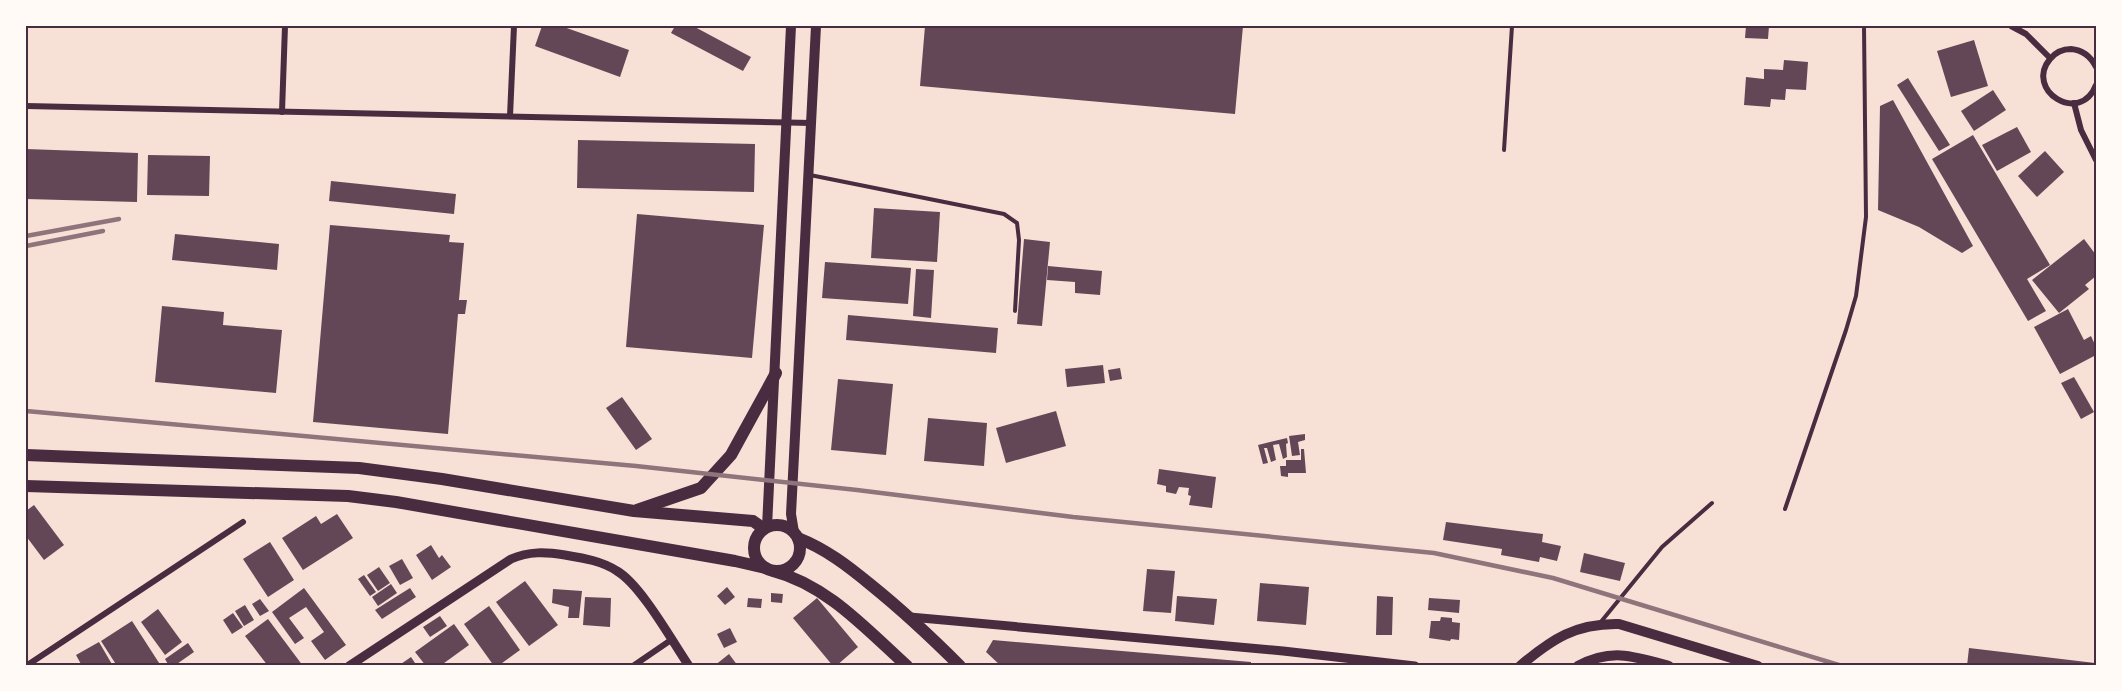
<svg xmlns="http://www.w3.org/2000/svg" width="2122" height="691" viewBox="0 0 2122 691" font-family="Manrope,sans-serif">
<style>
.building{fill:#644757}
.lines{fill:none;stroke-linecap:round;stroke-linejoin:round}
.service{stroke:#4a2c40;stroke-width:4}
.minor{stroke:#4a2c40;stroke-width:6}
.tertiary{stroke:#4a2c40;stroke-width:9}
.secondary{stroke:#4a2c40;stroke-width:10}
.primary{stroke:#4a2c40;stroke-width:10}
.trunk{stroke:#4a2c40;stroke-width:12}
.rail{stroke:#8f747c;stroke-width:4.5}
.neatline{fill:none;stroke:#4a2c40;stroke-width:2}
</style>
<rect width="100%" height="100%" fill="#f7e1d7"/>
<!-- building -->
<g class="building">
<polygon points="542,26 561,26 629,50 620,77 535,46"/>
<polygon points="675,26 693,26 751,57 743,71 671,33"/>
<polygon points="925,26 1243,26 1235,114 920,86"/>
<polygon points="1746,26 1769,26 1768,39 1745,38"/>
<polygon points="1974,40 1988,86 1951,97 1937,51"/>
<polygon points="1784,60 1808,62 1806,90 1786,89 1785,100 1771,99 1770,107 1744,105 1746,77 1764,79 1764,69 1783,70"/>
<polygon points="1908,78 1950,145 1939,151 1897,85"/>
<polygon points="1993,90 2006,110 1974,131 1961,111"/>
<polygon points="1893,100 1973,246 1962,253 1919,227 1878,210 1880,106"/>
<polygon points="2017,127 2031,152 1997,171 1982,145"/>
<polygon points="1973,135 2050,265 2027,279 2046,311 2028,321 1932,159"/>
<polygon points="578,140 755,144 754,192 577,188"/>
<polygon points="26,149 138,153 137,202 26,199"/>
<polygon points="2045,151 2064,172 2037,197 2018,176"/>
<polygon points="148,155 210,156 209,196 147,195"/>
<polygon points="331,181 456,194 454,214 329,201"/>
<polygon points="874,208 940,212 937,262 871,258"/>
<polygon points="637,214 764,225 752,358 626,347"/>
<polygon points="330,225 450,235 449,242 464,243 459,300 467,300 465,314 458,314 448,434 313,422"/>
<polygon points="175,234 279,244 277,270 172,260"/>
<polygon points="1024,239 1050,242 1042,326 1017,324"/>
<polygon points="2084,239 2096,255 2096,276 2085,285 2089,289 2059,313 2032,280"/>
<polygon points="825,262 911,268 908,304 822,298"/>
<polygon points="1048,266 1102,271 1100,295 1075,293 1075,282 1047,280"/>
<polygon points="916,269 934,270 931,318 913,316"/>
<polygon points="162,306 224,312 223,325 282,330 276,393 155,382"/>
<polygon points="2068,309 2084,340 2091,336 2096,347 2096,355 2060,374 2034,327"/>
<polygon points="848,315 998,328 996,353 846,340"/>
<polygon points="1103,365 1105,383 1067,387 1065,369"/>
<polygon points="1120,368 1122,379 1110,381 1108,370"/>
<polygon points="2074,377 2094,412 2081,419 2061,383"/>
<polygon points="838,379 893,384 886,455 831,450"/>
<polygon points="622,397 652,439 636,450 606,408"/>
<polygon points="1056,411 1066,446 1006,463 996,428"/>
<polygon points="928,418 987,423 984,466 924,461"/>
<polygon points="1305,434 1305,440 1298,442 1300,455 1292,456 1289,436"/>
<polygon points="1287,438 1288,443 1286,444 1287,457 1283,459 1279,444 1273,445 1276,460 1271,462 1267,448 1264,448 1268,463 1263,464 1258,445"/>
<polygon points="1301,449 1304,449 1306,473 1288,473 1288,477 1281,476 1280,466 1286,466 1286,460 1301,460"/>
<polygon points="1159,469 1216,477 1212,508 1189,505 1191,496 1188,495 1189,488 1179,487 1176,494 1166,492 1166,486 1157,484"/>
<polygon points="34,505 64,545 44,560 26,536 26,511"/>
<polygon points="337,514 353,538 303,570 282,538 316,516 321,524"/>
<polygon points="1446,522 1543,534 1542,542 1561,546 1557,561 1540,557 1539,562 1501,555 1502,549 1443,540"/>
<polygon points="270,542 294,580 268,597 243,559"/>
<polygon points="431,545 439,558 442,555 451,567 432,580 416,555"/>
<polygon points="1584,553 1625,563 1620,581 1580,572"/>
<polygon points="402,559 413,578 400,585 389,566"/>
<polygon points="379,567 390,583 378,591 367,575"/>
<polygon points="1147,569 1175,571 1171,613 1143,611"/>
<polygon points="364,575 376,592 370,596 358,579"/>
<polygon points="525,581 558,625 529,646 496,602"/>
<polygon points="1260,583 1309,587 1306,625 1257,621"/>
<polygon points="391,584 397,593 378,606 372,597"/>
<polygon points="727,587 735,597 725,605 717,596"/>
<polygon points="304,588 346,645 325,660 311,641 324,632 306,607 289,618 304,638 295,644 272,612"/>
<polygon points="410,588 416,597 382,619 375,610"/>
<polygon points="553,589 582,591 579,618 568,618 569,607 552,603"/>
<polygon points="771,593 783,594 782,603 771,602"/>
<polygon points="1177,596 1217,599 1214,625 1175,621"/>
<polygon points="1377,596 1393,597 1392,635 1376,635"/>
<polygon points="585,597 611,598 610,627 583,625"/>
<polygon points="748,598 762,599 761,608 747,607"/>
<polygon points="817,598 858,647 836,666 833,666 793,618"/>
<polygon points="1429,598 1460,600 1459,613 1428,610"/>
<polygon points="260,599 269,611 260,616 252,604"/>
<polygon points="245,605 254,620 244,626 235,611"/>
<polygon points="489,606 520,650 498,666 494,666 464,624"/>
<polygon points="158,609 182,642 165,655 141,622"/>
<polygon points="233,613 243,627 232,634 223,620"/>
<polygon points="440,616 447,626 430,637 423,627"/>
<polygon points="1441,617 1452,618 1452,622 1460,623 1459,640 1451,639 1450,641 1429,638 1431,621 1440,621"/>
<polygon points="268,619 303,666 268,666 245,636"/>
<polygon points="132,621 161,666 117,666 101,641"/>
<polygon points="454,624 469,645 440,666 426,666 415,652"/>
<polygon points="730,628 737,642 724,648 717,634"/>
<polygon points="993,640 1251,662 1251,666 1001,666 986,652"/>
<polygon points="99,642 113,666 82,666 76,655"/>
<polygon points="188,643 194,652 174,666 169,666 165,659"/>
<polygon points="1969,648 2095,663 2095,666 1967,666"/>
<polygon points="729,654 738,666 714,666"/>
<polygon points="411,657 417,666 398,666"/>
</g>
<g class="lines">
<!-- service -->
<g class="service">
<polyline points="1504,150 1512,26"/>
<polyline points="810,175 1004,214 1017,223 1019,240 1015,311"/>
<polyline points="1785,509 1846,330 1856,296 1866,217 1864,26"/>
<polyline points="1600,623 1662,547 1712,503"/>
</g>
<!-- minor -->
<g class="minor">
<polyline points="2011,26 2026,34 2050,58"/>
<path d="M2096,67C2091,57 2083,50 2071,49C2063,49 2055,53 2050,59C2024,90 2080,126 2096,85"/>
<polyline points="2074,103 2081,130 2096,160"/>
<polyline points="26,106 812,123"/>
<polyline points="282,112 285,26"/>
<polyline points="510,116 514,26"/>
<polyline points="26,666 243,522"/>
<polyline points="633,666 671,640"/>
</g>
<!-- tertiary -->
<g class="tertiary">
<polyline points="910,617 1283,651 1415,666"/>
<path d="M349,666L511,559C529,551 546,552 565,555C583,558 602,561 617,571C641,585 672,641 689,666"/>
</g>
<!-- secondary -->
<g class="secondary">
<path d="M1520,666C1552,639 1576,623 1619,624L1758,666"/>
<path d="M1578,666C1611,648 1634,656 1669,666"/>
</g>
<!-- primary -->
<g class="primary">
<polyline points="767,527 791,26"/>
<polyline points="794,532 791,514 816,26"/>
</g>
<!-- trunk -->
<g class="trunk">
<polyline points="26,455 359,468 442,479 634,511 753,521 764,529"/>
<polyline points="26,486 348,496 396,502 735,561 766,568"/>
<polyline points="637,510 701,488 731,455 776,373"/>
<circle cx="777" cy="548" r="23"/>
<path d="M798,538C826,549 848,566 871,585C902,610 931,637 960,666"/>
<path d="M773,571C827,585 866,629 907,666"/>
</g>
<!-- rail -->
<g class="rail">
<polyline points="26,236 119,219"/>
<polyline points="26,246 103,231"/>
<polyline points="26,411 636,466 857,490 1073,517 1434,553 1553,578 1842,666"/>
</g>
</g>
<!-- border -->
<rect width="2122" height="691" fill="none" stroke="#fffaf5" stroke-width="54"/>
<rect x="27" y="27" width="2068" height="637" class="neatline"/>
</svg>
